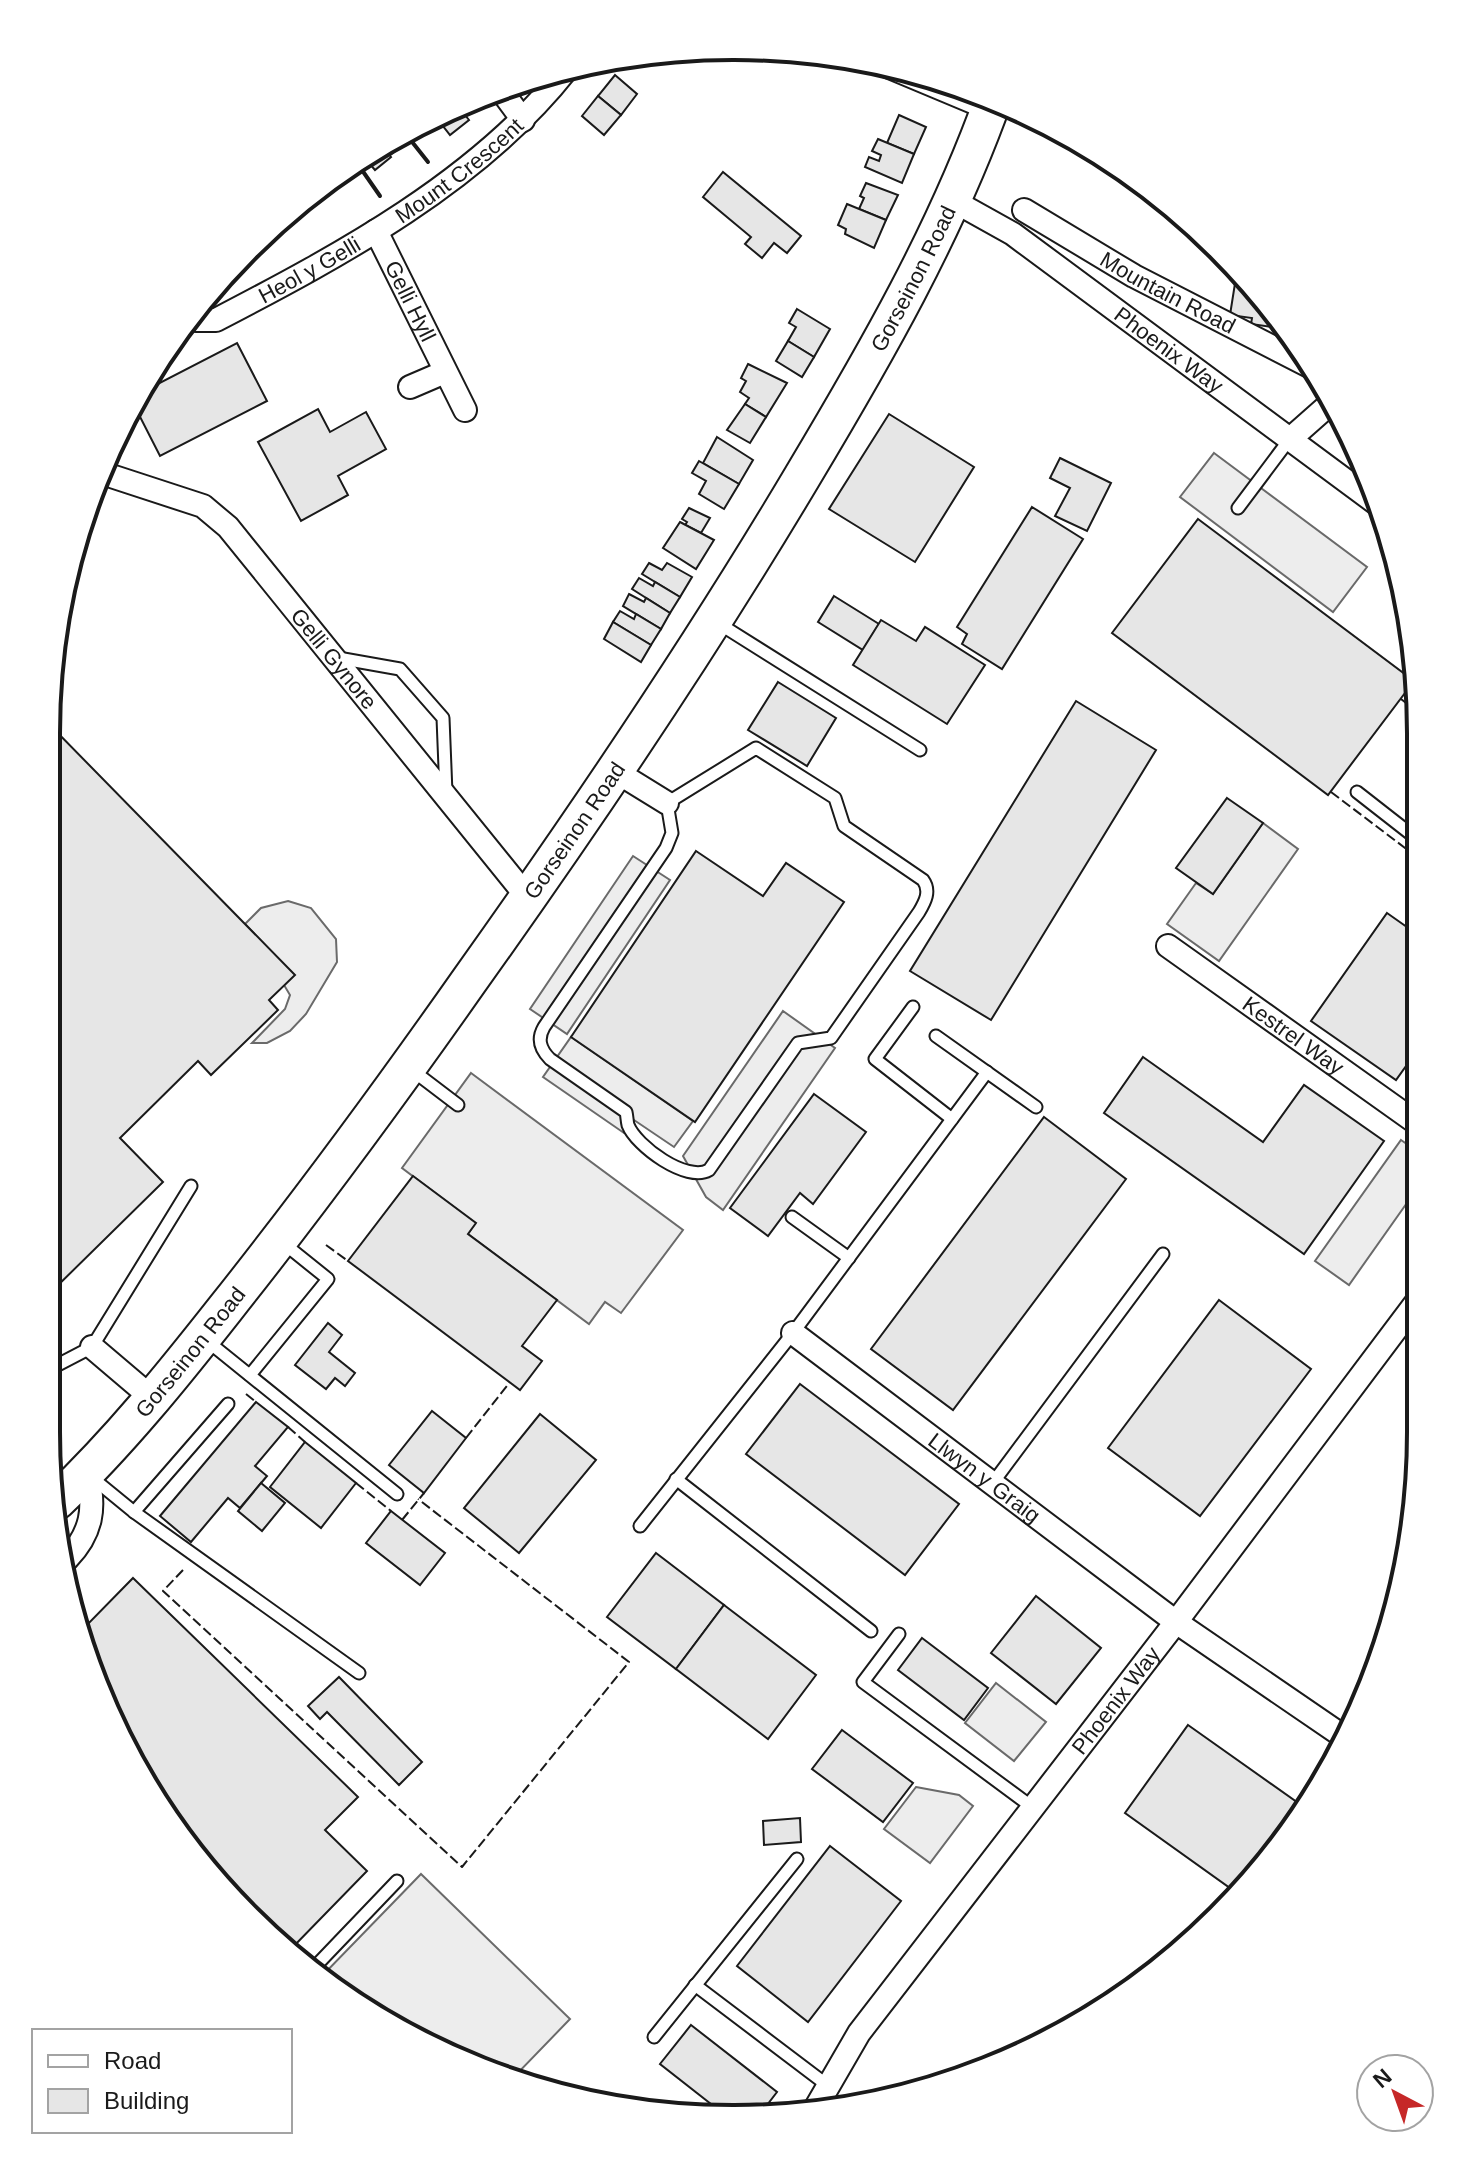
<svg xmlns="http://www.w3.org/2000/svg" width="1467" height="2165" viewBox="0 0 1467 2165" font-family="Arial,sans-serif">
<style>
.built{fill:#ededed;stroke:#6a6a6a;stroke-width:2}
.building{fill:#e6e6e6;stroke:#1a1a1a;stroke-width:2}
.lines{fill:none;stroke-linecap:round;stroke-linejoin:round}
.lane-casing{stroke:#1a1a1a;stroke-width:15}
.street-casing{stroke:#1a1a1a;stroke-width:26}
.primary-casing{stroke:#1a1a1a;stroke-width:40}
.lane{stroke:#fff;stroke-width:11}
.street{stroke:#fff;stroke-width:22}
.primary{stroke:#fff;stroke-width:36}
.fence{stroke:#1a1a1a;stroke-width:2;stroke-dasharray:10 4;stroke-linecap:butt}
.wall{stroke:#1a1a1a;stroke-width:4}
.labels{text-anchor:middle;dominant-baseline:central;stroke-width:6;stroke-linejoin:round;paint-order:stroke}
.street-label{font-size:22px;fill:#1a1a1a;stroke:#fff}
.rim{fill:none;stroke:#1a1a1a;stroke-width:4}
</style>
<rect width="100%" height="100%" fill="#fff"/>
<!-- built -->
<g class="built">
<polygon points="1214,453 1367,567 1333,612 1180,497"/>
<polygon points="1263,823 1298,849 1219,961 1167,924 1196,883 1213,894"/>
<polygon points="633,856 670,880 567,1034 530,1009"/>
<polygon points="288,901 311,908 336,939 337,962 306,1014 290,1031 267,1043 252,1043 285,1009 290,995 284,985 294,975 245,924 261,908"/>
<polygon points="783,1011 835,1048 723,1210 706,1197 683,1156"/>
<polygon points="571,1037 693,1121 674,1147 634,1120 624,1133 543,1077"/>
<polygon points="471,1073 683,1230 621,1313 605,1302 589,1324 468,1234 475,1223 402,1168"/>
<polygon points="1401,1140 1421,1154 1421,1183 1349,1285 1315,1261"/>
<polygon points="996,1683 1046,1722 1014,1761 965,1723"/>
<polygon points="916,1787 959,1795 973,1806 930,1863 884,1829"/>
<polygon points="421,1874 570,2019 514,2077 471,2067 319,1979"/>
</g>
<!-- building -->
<g class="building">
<polygon points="615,75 637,94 621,115 598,96"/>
<polygon points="598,96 621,115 604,135 582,116"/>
<polygon points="468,100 470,103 461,110 469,120 450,135 436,117"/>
<polygon points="899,115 926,127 914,154 887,143"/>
<polygon points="402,135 407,141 390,155 382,145"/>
<polygon points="878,139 914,154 902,183 865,167 869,157 879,161 881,155 872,151"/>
<polygon points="382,145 391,157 375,170 363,156"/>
<polygon points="723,172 801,236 787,253 774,243 762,258 745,244 751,237 703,197"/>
<polygon points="866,183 898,195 886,220 859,209 864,198 860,196"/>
<polygon points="847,204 886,220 874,248 845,234 846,229 838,225"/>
<polygon points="1236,277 1245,278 1287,329 1251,324 1252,318 1230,315"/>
<polygon points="797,309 830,329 814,357 788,341 796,327 789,323"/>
<polygon points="788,341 814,357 802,377 776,361"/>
<polygon points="237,343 267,401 160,456 134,405 144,391"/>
<polygon points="748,364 787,383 766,417 745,404 749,398 740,392 746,381 741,378"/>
<polygon points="745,404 766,417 750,443 727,430"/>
<polygon points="318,409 330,432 366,412 386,449 338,476 348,495 301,521 258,442"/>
<polygon points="889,414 974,467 915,562 829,509"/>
<polygon points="717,437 753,460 739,484 703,463"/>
<polygon points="1060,458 1111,483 1087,531 1055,516 1070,488 1050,478"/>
<polygon points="699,461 739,484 724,509 699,494 706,481 692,473"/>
<polygon points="1032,507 1083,539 1002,669 962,644 967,634 957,627"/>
<polygon points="689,508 710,518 701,533 685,525 687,522 682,519"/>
<polygon points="1198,519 1414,681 1328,795 1112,633"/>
<polygon points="680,522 714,540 696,569 663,548"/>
<polygon points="649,563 662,570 667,563 692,577 680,597 642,574"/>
<polygon points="639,578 653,586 655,582 680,597 670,613 632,589"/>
<polygon points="629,594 644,602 646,598 670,613 661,629 623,606"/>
<polygon points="834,596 879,624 863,650 818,622"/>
<polygon points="620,611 634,619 636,614 661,629 651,645 613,622"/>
<polygon points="881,620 916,641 925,627 985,665 947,724 853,665"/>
<polygon points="613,622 651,645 641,662 604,639"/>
<polygon points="778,682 836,718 807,766 748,730"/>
<polygon points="1076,701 1156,750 991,1020 910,971"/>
<polygon points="47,722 295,975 269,1000 278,1010 211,1075 198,1061 120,1138 163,1182 46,1297"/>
<polygon points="1227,798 1263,823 1213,894 1176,868"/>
<polygon points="696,851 763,896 786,863 844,902 695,1122 571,1037"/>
<polygon points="1387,913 1421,937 1421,1045 1396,1080 1311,1021"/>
<polygon points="1143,1057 1263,1142 1304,1085 1384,1141 1304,1254 1104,1113"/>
<polygon points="814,1094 866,1132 813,1204 800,1193 768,1236 730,1208"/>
<polygon points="1044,1117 1126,1179 953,1410 871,1349"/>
<polygon points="413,1176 476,1223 468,1234 557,1300 522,1346 542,1361 520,1390 348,1261"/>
<polygon points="1219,1300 1311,1369 1200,1516 1108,1448"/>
<polygon points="328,1323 342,1335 329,1352 355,1373 345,1386 335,1378 326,1389 295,1365"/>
<polygon points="800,1384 959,1504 905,1575 746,1454"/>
<polygon points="256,1402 288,1427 255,1466 267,1476 240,1508 228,1498 191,1542 160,1516"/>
<polygon points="432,1411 466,1438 424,1493 389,1465"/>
<polygon points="540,1414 596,1460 519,1553 464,1508"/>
<polygon points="305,1442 356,1483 321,1528 270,1487"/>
<polygon points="261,1483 285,1503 262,1531 238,1511"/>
<polygon points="391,1511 445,1553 420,1585 366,1543"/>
<polygon points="656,1553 724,1605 676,1669 607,1617"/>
<polygon points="133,1578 358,1797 325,1830 367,1871 290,1950 162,1814 82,1652 79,1633"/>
<polygon points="1036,1596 1101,1648 1056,1704 991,1653"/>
<polygon points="724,1605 816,1675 768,1739 676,1669"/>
<polygon points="922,1638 988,1688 964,1720 898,1670"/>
<polygon points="339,1677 422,1762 399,1785 327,1712 320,1719 308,1706"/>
<polygon points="1188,1725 1301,1805 1237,1893 1125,1813"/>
<polygon points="842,1730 913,1783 883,1822 812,1769"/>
<polygon points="800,1818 801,1842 764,1845 763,1821"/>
<polygon points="830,1846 901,1901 808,2022 737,1966"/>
<polygon points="691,2025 777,2092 761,2113 725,2115 660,2064"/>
</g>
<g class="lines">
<defs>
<g id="lane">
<polyline points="1238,508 1289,440"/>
<polyline points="718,623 920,750"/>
<polyline points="338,658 400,669 443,718 446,793"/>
<path d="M756,748L835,798L844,826L923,880C931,891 925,902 919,912L831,1038L798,1043L709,1170C687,1183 636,1146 628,1125C627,1121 627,1116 626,1112L550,1059C540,1049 537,1039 544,1027L666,848L672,833L667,803Z"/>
<polyline points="1357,792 1421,842"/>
<polyline points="913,1007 875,1059 952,1119"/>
<polyline points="936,1036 1036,1107"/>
<polyline points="412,1070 458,1105"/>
<polyline points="792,1217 849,1258"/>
<polyline points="206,1340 397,1494"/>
<polyline points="46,1371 92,1347 191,1186"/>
<polyline points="250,1375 328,1279 282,1242"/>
<polyline points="90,1476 134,1512 359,1673"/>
<polyline points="676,1479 871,1631"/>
<polyline points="992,1484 1163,1254"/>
<polyline points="134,1512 228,1404"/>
<polyline points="640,1526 793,1333 987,1072"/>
<polyline points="899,1634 863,1682 1032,1807"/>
<polyline points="310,1972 397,1881"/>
<polyline points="695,1985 827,2085"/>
<polyline points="654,2037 797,1859"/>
</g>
<g id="street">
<polyline points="880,63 990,109"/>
<polyline points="500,89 523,120"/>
<path id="s1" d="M952,200L1013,234L1380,506"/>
<path id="s2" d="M1024,210L1134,276L1315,369"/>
<path id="s3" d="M376,231L465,410"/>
<path id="s4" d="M196,320H216C341,255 479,181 567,69"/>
<polyline points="410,387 445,372"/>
<polyline points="1289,440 1332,402"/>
<path id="s5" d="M102,473L203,506L228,527L528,898"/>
<polyline points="615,771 667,803"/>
<path id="s6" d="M1168,946L1421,1126"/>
<path id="s7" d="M793,1333L1176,1622L1347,1739"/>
<polyline points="92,1347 152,1398"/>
<path d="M67,1559C92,1533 96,1508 87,1473"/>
<path id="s8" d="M815,2109L859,2033L1176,1622L1421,1296"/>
</g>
<g id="primary">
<path id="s9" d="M57,1501C119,1442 173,1375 225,1309C310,1202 391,1092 469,981C586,817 699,650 802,477C875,355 946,232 994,97"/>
</g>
</defs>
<!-- lane casing -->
<use href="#lane" class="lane-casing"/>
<!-- street casing -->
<use href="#street" class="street-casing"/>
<!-- primary casing -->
<use href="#primary" class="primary-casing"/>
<!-- lane -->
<use href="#lane" class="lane"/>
<!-- street -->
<use href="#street" class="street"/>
<!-- primary -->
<use href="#primary" class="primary"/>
<!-- fence -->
<g class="fence">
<polyline points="1401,699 1419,713"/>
<polyline points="1331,792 1417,857 1421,853"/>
<polyline points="326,1245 348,1261"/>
<polyline points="246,1394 256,1402"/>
<polyline points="288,1427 305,1442"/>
<polyline points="466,1438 510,1382"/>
<polyline points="356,1483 391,1511"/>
<polyline points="402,1520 424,1493"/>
<polyline points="183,1570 163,1591 462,1867 629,1662 418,1499"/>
</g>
<!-- wall -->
<g class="wall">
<polyline points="405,133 428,162"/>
<polyline points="355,160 380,196"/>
</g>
</g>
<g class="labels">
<!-- street labels -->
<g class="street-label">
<text stroke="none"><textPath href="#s4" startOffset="306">Mount Crescent</textPath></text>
<text stroke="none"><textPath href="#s4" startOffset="126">Heol y Gelli</textPath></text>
<text stroke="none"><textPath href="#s9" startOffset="1496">Gorseinon Road</textPath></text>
<text stroke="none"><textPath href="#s2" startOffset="166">Mountain Road</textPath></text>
<text stroke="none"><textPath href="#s3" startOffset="78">Gelli Hyll</textPath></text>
<text stroke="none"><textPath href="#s1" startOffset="264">Phoenix Way</textPath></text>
<text stroke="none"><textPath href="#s5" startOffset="308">Gelli Gynore</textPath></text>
<text stroke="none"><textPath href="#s9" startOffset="848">Gorseinon Road</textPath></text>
<text stroke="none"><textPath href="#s6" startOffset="154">Kestrel Way</textPath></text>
<text stroke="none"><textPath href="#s9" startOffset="200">Gorseinon Road</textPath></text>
<text stroke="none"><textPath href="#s7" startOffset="240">Llwyn y Graig</textPath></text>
<text stroke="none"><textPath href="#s8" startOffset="508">Phoenix Way</textPath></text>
</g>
</g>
<!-- crop -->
<path d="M0 0H1467V2165H0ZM733 60H734A673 673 0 0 1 1407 733V1432A673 673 0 0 1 734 2105H733A673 673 0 0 1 60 1432V733A673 673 0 0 1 733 60Z" fill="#fff" fill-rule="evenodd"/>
<path class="rim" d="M733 60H734A673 673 0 0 1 1407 733V1432A673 673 0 0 1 734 2105H733A673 673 0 0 1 60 1432V733A673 673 0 0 1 733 60Z"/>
<!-- legend -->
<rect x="32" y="2029" width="260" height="104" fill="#ffffff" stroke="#a3a3a3" stroke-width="2"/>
<rect x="48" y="2055" width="40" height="12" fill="#ffffff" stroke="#a3a3a3" stroke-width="2"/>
<text x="104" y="2069" font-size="24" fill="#1a1a1a">Road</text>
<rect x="48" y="2089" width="40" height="24" fill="#e6e6e6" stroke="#a3a3a3" stroke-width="2"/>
<text x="104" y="2109" font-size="24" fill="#1a1a1a">Building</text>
<!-- north arrow -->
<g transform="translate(1395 2093) rotate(319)"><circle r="38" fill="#ffffff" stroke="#a3a3a3" stroke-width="2"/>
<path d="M0-6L14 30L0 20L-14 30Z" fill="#c62828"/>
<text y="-12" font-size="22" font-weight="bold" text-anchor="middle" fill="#1a1a1a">N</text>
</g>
</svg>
